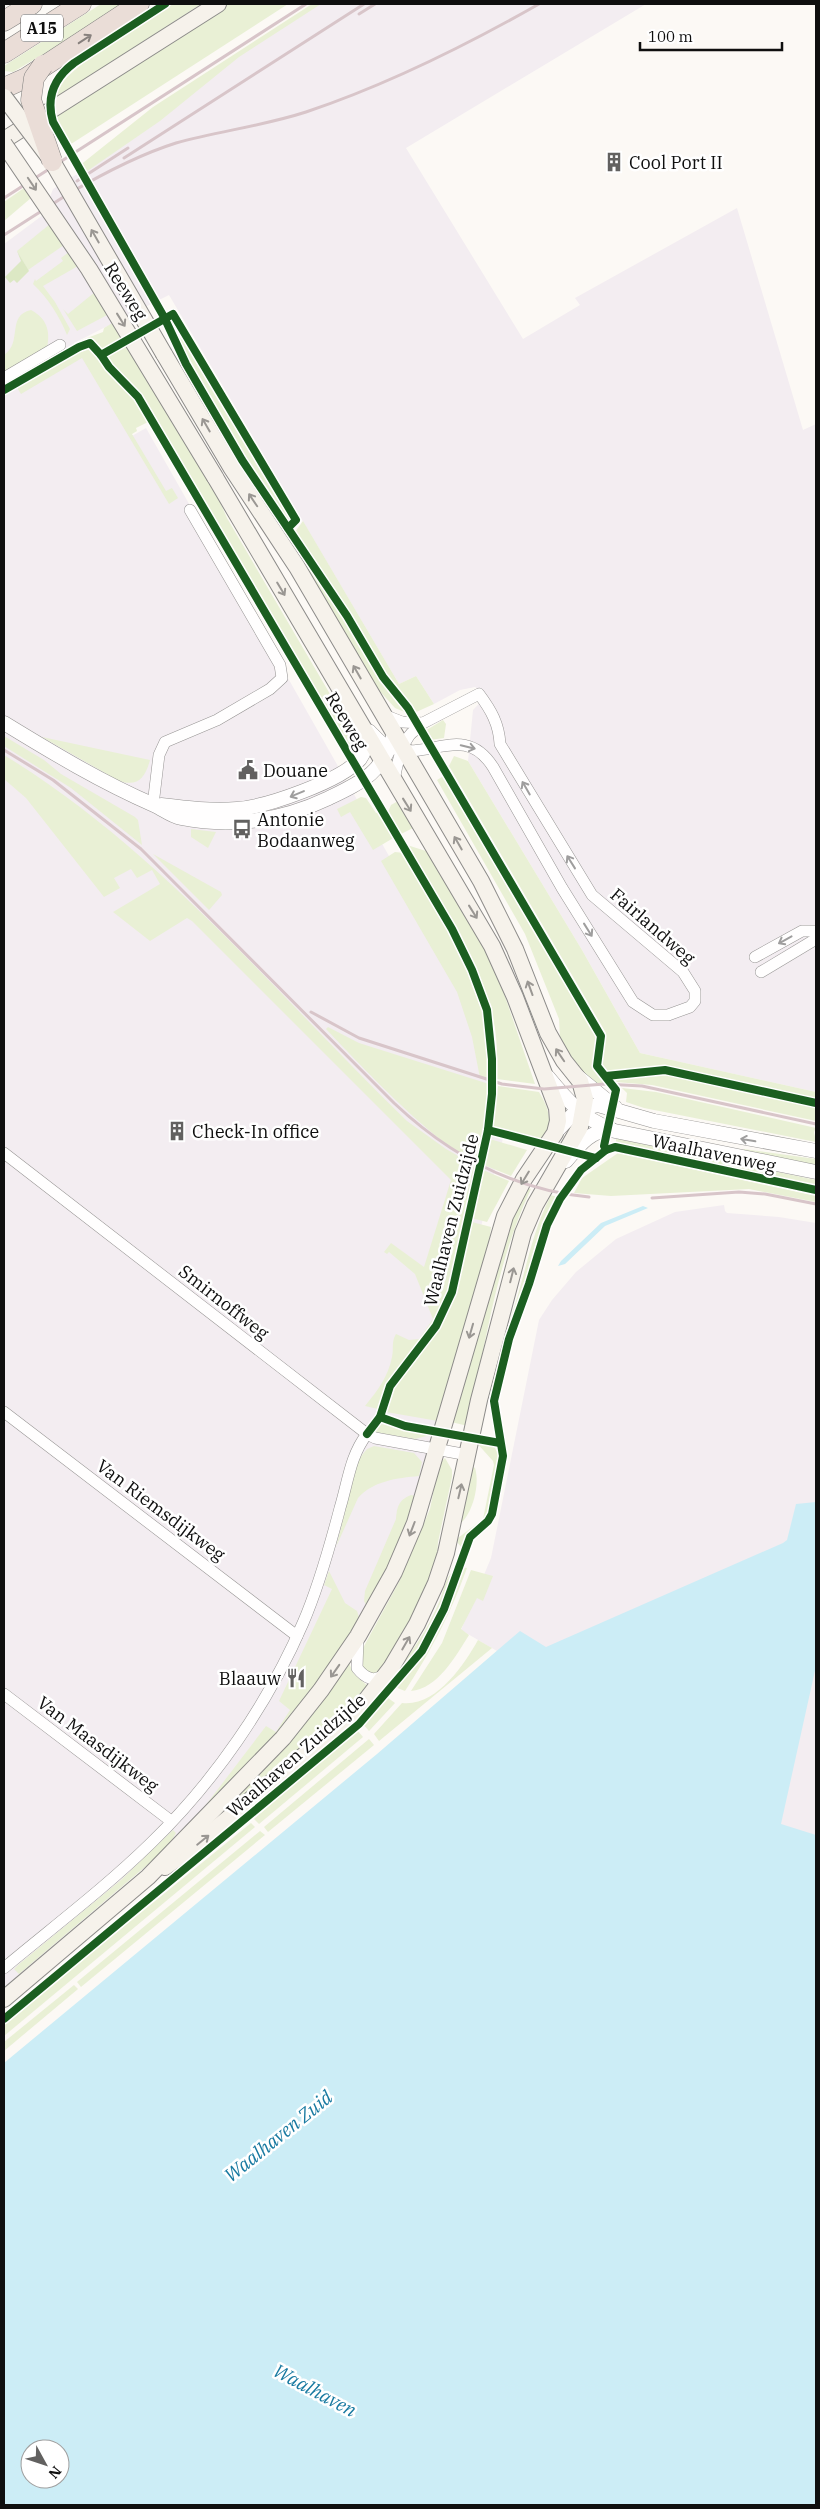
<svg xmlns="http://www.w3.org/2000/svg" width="820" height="2509" viewBox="0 0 820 2509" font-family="'IBM Plex Serif',serif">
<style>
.industrial{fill:#f3edf1}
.green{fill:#e9f0d5}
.forest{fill:#dce8c4}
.water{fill:#ccedf6;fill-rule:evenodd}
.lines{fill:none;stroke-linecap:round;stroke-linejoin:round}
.minor-casing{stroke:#969493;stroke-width:12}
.tertiary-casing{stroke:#969493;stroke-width:15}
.secondary-casing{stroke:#8c8b89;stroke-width:18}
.motorway-casing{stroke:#838280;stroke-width:21}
.minor{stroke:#fffefe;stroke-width:11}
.tertiary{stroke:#fffefe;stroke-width:14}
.secondary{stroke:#f6f2eb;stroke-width:16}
.motorway{stroke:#eaddd7;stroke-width:20}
.rail{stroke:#d8c5c9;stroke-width:3}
.secondary-bridge-casing{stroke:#8c8b89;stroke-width:18;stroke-linecap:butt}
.motorway-bridge-casing{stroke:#838280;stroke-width:21;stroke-linecap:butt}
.secondary-bridge{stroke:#f6f2eb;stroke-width:16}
.motorway-bridge{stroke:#eaddd7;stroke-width:20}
.cycleway-casing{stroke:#fff;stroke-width:11}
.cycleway{stroke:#1b5e20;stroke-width:8}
.oneway{stroke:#87807d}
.oneway2{stroke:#9a9793}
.oneway3{stroke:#9f9e9e}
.labels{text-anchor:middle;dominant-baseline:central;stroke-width:5;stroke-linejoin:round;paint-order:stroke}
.shield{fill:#fff;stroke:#575757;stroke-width:1}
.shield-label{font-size:16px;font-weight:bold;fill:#0f0f0f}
.poi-label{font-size:18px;fill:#0f0f0f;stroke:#fff;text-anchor:start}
.street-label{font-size:18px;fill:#0f0f0f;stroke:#fff}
.water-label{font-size:19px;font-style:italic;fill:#197aa1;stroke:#fff}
</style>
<rect width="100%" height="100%" fill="#fcf9f5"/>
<!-- industrial -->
<g class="industrial">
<polygon points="319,4 646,4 406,148 523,339 580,305 575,298 737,208 803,430 816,424 816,1092 640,1053 582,950 468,761 473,710 487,695 475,687 460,690 434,704 416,676 399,684 169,295 74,343 130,437 146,428 435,937 463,994 481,1066 511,1106 444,1376 435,1428 411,1515 355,1631 292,1718 159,1855 4,1987 4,244 43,215 53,189 98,161 211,74"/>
<polygon points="724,1205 725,1211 727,1213 779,1217 816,1223 816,1531 789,1553 507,1664 497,1651 461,1630 491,1558 539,1320 552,1300 576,1272 616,1239 675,1212"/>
<polygon points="816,1589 816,1904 757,1851"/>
</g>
<!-- green -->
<g class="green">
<polygon points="101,4 128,4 13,72 4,71 4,66"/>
<path d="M173,4H201L56,98V89C87,53 134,30 173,4Z"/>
<polygon points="226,4 288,4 68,146 61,133 56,112"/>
<polygon points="312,4 321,4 239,57 160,121 83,174 79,166 153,107"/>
<polygon points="24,188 31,198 4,221 4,202"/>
<polygon points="50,224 64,245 28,270 17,251"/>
<path d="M69,252L78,266L43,286L55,302L70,329L67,335C60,317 48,298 33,284L35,279L36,281L63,261L61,258Z"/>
<polygon points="95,292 109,314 77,331 63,309 68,314"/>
<path d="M31,310C46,318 51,330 47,348L4,373V355C23,343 6,315 31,310Z"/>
<polygon points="114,322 124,340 102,352 94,341 88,340 83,342 82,340 103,332 104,328"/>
<path d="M176,338H180L188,344L291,518L290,521L287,522C248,462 205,402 176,338Z"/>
<polygon points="127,344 217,495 227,518 354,735 356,749 354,754 151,412 139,394 105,356"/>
<polygon points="88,345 132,394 150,421 136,428 137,431 132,434 166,491 172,488 178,498 169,504 82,358 21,394 16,386 73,352"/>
<path d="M242,464C288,532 334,599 376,669C385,684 401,697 407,713L395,708L376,687L297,551L240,465Z"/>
<polygon points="303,521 399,684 416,676 434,704 414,713 385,674 350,614 295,532"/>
<polygon points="443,720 446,724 444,738 430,740 425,731"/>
<polygon points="4,736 44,760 61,774 135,817 138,820 142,845 71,788 4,746"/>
<path d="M42,737L150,760C145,778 138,787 119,781Z"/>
<path d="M4,755C160,850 277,995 407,1121L446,1149L476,1166L444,1304L433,1326L386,1386L378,1409L365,1406C378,1390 388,1377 392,1357C394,1348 391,1342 396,1334L409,1340L419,1339L433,1319L415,1274L389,1252L387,1254L384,1252L391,1243L424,1267L451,1180L192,921L187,918L150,941L113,912L160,884L152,870L137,878L131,869L114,878L120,888L104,897L26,798L4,779Z"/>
<polygon points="454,756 468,761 582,950 640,1053 816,1092 816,1100 664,1067 609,1074 601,1062 606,1033 449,766"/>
<polygon points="445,775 598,1036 594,1064 608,1083 594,1084 572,1063 566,1053 560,1038 559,1019 525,934 437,780"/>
<polygon points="361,797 366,798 376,813 379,812 395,837 373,850 350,812 341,817 337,809"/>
<polygon points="398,801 413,828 401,834 388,812 391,805"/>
<polygon points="191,829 216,832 208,848 191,837"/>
<path d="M407,845L429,852L479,938L499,979L535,1084L497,1079C497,1058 498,1035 492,1015C475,954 437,900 407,845Z"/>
<path d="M395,852L404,853C430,897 476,966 486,1016C490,1037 490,1059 489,1081L480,1078L472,1037L457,992L381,861Z"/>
<polygon points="153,854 221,892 222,895 209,910"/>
<path d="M328,1027L359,1043L489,1084L486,1123L479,1160C449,1161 350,1054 326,1029Z"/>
<polygon points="667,1074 816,1106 816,1121 652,1085 616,1082 615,1078"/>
<path d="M498,1086L539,1092C549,1109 554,1123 542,1140L492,1129Z"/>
<polygon points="622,1088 656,1092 816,1128 814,1132 816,1142 644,1108 626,1102 627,1093"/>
<polygon points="616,1138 816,1180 816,1187 616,1143"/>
<polygon points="490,1139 527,1150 511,1176 484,1165"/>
<polygon points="744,1149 816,1159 816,1165 743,1153"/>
<polygon points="618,1153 816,1196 816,1202 749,1189 611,1196 574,1193 582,1178"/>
<polygon points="483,1170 509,1181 487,1222 471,1218"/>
<path d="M525,1187L531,1189C496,1263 485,1346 468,1426L451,1422L498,1254Z"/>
<path d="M551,1195L557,1197L535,1245L526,1279L510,1323L492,1394L490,1393C497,1362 506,1332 516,1301C528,1262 532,1233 551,1195Z"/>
<path d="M472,1222L491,1227L489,1244L438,1421L386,1412C380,1394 428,1343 440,1327C463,1296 457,1256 472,1222Z"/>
<polygon points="381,1424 430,1434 430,1435 415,1439 374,1432"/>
<polygon points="475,1441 493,1445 501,1458 489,1517 468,1533 462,1548 457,1542 458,1538 483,1519 494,1465 493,1461"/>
<path d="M374,1446L414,1453L422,1462L419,1476C397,1478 373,1481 358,1498L336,1547L358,1460L367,1449Z"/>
<polygon points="445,1458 452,1470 452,1477 438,1542 436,1570 422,1605 378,1673 371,1674 361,1666 363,1648 399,1582 430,1509 439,1464"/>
<path d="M470,1465L475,1468C480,1484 473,1511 462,1522H458Z"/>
<path d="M411,1495L416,1496C405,1534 387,1571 367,1607L364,1601L365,1591L396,1519C397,1508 398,1500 411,1495Z"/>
<path d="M462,1567L467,1568C451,1613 431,1651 405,1691L395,1687L421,1657L434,1636L448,1607Z"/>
<path d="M456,1570L440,1610L424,1643L390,1684L388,1681C410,1656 427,1631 440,1600C444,1590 446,1574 456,1570Z"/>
<path d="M471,1570L493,1576L483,1601L477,1598L461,1629L469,1635C457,1654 438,1689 411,1691L442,1643Z"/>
<polygon points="329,1571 345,1603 357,1611 360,1620 292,1718 202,1810 266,1726 276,1732 290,1710 279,1701 332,1589 324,1585"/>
<path d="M478,1640L492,1648L379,1741L374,1734L402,1703C436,1707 464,1665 478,1640Z"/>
<polygon points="349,1663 354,1674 369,1687 337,1722 207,1830"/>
<polygon points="388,1698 395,1703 369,1731 363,1724"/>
<polygon points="357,1730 363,1737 259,1824 254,1819"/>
<polygon points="369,1739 374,1745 268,1832 264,1827"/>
<polygon points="251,1823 255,1827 4,2036 4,2024"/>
<polygon points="173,1830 176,1833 169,1845 159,1855 19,1974 14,1969 18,1965 121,1880"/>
<polygon points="260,1831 265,1835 81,1987 77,1982"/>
<polygon points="74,1985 78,1989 4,2051 4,2042"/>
</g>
<!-- forest -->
<polygon class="forest" points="17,251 29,271 17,283 14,280 10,283 5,277 21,261"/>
<!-- water -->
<g class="water">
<polygon points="643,1206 648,1208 605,1226 565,1264 558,1266 561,1261 601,1223"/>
<path d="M816,1502V1666L781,1824L816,1835V2505H4V2063L377,1754L520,1631L546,1647L783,1543L787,1540L796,1504ZM30,2449H60V2479H30Z"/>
</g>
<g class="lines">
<defs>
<g id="minor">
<polyline points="4,378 60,345"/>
<polyline points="384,715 402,722 423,723"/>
<path d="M370,730C377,737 384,746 394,749C431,759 465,723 493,767L562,888L633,1002L653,1015H668L690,1007L695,1001V991L683,972L592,895L500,744C499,724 491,710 479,694L423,723C419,729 413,730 409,736C400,749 396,768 394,782"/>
<polyline points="153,805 159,755 165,742 217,720 270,689 282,678 280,665 190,510"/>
<polyline points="755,957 802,931 816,931"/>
<polyline points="761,972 816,939"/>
<polyline points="4,1153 367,1434 375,1438 468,1455"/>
<polyline points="4,1412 297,1636"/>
<path d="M358,1638L357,1668C365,1678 374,1683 385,1674"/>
<polyline points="4,1694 171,1821"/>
<path d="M4,1968C53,1927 105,1888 151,1843C214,1782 268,1704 303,1623C319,1586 330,1546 340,1508C348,1482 350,1456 367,1434"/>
</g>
<g id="tertiary">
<path d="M4,723C53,753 101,782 154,805C163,809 171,816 181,818C232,828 283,820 329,798C362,782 384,772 394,734"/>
<path d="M161,805C186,808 212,811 237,809C266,807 341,781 360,759C365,752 367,743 367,734"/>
<polyline points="577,1076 615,1107"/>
<path d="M548,1077C566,1099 583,1119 611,1129"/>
<polyline points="555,1133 577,1110 598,1105 654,1121 816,1151"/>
<path d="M566,1161C578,1147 590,1130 610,1130L816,1172"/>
</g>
<g id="secondary">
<polyline points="4,140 218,4"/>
<polyline points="164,354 231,467 297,567 481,881 515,949 548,1033 564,1061 580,1081 585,1099 580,1127 535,1205 523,1233 479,1400 446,1553 436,1583 417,1624 391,1668 367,1699 344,1722 206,1837 165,1867"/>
<polyline points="4,1999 148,1877 283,1738 321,1690 358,1636 394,1572 415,1523 505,1216 524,1179 555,1133 558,1121 557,1108 515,997 492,946 215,477"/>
</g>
<g id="motorway">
<polyline points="4,21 32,4"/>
<polyline points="4,53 81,4"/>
<polyline points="4,88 26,78 139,4"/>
</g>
</defs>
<!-- minor casing -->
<use href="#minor" class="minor-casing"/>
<!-- tertiary casing -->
<use href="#tertiary" class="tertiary-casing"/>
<!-- secondary casing -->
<use href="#secondary" class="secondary-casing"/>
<!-- motorway casing -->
<use href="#motorway" class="motorway-casing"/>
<!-- minor -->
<use href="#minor" class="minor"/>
<!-- tertiary -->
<use href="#tertiary" class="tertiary"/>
<!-- secondary -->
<use href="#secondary" class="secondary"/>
<!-- motorway -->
<use href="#motorway" class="motorway"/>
<!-- rail -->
<g class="rail">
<polyline points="359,14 375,4"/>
<polyline points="124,158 364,4"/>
<polyline points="77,181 128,148"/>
<path d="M70,193C104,173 138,155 176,143C219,131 263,126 306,112C387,85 465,46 539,4"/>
<polyline points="4,198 306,4"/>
<polyline points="4,235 76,189"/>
<path d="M4,750L53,780L141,849L394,1103C448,1154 514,1190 589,1197"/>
<polyline points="311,1012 359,1038 502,1084 544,1089 604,1084 642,1086 816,1124"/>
<polyline points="652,1198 739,1192 765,1194 816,1204"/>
</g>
<defs>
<g id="secondary-bridge">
<polyline points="4,97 52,161 164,354"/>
<polyline points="4,144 89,269 215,477"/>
</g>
<polyline id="motorway-bridge" points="43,65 34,78 31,100 52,161"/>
</defs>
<!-- secondary-bridge casing -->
<use href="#secondary-bridge" class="secondary-bridge-casing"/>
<!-- motorway-bridge casing -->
<use href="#motorway-bridge" class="motorway-bridge-casing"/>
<!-- secondary-bridge -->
<use href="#secondary-bridge" class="secondary-bridge"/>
<!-- motorway-bridge -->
<use href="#motorway-bridge" class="motorway-bridge"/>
<defs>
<g id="cycleway">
<path d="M165,4L74,63C54,78 46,98 53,122L164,317L186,364L242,460L347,616L383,677L408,708L601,1036L597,1066L616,1090L604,1146L606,1150"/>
<polyline points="101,355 109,367 138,397 452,929 472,970 487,1010 492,1059 492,1094 488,1130 452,1292 436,1326 390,1386 380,1417 367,1434"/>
<polyline points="4,390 79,347 90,343 101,355 173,314 296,520 288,528"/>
<polyline points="606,1076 665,1070 816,1103"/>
<polyline points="488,1130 596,1158"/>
<polyline points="380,1417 405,1426 500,1443"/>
<polyline points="4,2019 359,1724 422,1651 444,1609 470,1537 488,1521 492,1514 503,1456 494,1401 509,1339 529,1284 547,1225 560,1199 581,1170 606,1150 615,1147 816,1190"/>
</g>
</defs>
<!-- cycleway casing -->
<use href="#cycleway" class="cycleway-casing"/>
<!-- cycleway -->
<use href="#cycleway" class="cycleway"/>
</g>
<!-- one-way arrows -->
<defs><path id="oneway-shaft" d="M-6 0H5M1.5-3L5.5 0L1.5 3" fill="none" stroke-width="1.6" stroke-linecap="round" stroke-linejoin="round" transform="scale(1.25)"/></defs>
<use class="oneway" href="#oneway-shaft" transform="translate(85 39) rotate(-33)"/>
<g class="oneway2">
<use href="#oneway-shaft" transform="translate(32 184) rotate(56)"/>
<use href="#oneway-shaft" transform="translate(95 236) rotate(-120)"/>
<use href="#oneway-shaft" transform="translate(121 320) rotate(58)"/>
<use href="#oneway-shaft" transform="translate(206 425) rotate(-120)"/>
<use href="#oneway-shaft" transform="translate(253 500) rotate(-124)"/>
<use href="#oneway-shaft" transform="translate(281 589) rotate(59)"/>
<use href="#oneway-shaft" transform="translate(357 672) rotate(-120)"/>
<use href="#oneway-shaft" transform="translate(407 805) rotate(58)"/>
<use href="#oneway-shaft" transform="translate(458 843) rotate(-120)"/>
<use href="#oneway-shaft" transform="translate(473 912) rotate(58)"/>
<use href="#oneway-shaft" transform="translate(530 988) rotate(-110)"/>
<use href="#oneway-shaft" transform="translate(560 1055) rotate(-124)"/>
<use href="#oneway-shaft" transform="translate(525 1178) rotate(121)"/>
<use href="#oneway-shaft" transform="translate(512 1275) rotate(-76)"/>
<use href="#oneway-shaft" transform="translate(471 1331) rotate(106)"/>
<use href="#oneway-shaft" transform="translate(460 1491) rotate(-77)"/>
<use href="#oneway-shaft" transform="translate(412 1529) rotate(111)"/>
<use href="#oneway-shaft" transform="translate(406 1643) rotate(-60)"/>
<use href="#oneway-shaft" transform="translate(335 1671) rotate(125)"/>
<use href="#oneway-shaft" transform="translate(203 1840) rotate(-39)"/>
</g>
<g class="oneway3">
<use href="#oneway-shaft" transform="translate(468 747) rotate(14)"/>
<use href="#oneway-shaft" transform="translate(526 788) rotate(-120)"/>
<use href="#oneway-shaft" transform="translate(297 794) rotate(157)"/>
<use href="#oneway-shaft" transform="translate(571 862) rotate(-122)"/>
<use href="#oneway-shaft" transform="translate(588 930) rotate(58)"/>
<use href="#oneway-shaft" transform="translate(785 940) rotate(151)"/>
<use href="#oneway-shaft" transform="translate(748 1140) rotate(-170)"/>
</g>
<!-- icons -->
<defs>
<symbol id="building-bare" viewBox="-9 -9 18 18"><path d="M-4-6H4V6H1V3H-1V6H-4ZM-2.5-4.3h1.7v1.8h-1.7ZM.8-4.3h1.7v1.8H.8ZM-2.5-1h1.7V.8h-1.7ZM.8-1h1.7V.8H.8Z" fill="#626160" stroke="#fff" stroke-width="2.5" paint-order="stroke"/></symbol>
<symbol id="civic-bare" viewBox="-9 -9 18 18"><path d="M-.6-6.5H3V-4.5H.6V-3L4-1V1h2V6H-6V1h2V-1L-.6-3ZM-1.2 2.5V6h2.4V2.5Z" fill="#626160" stroke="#fff" stroke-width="2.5" paint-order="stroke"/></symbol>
<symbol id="bus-bare" viewBox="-9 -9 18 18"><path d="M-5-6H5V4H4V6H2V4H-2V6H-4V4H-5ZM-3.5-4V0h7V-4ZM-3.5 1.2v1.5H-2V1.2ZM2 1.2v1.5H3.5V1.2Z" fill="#626160" stroke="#fff" stroke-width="2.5" paint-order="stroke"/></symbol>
<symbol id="restaurant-bare" viewBox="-9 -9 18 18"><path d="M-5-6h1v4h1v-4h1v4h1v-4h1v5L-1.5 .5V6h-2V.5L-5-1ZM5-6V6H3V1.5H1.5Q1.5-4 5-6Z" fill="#626160" stroke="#fff" stroke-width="2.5" paint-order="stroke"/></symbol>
</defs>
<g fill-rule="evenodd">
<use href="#building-bare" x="600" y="148" width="28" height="28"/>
<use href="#civic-bare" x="234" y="756" width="28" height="28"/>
<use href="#bus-bare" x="228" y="815" width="28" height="28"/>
<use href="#building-bare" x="163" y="1117" width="28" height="28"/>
<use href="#restaurant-bare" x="282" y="1664" width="28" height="28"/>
</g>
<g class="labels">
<!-- shield labels -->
<rect class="shield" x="21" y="14.5" width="42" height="27" rx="4"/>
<g class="shield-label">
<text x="42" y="28">A15</text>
</g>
<!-- poi labels -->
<g class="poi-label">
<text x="629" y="162">Cool Port II</text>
<text x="263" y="770">Douane</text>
<text x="257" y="819">Antonie<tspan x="257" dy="21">Bodaanweg</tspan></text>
<text x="192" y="1131">Check-In office</text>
<text x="281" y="1678" text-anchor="end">Blaauw</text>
</g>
<!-- street labels -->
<g class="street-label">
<text transform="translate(126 291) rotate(58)">Reeweg</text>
<text transform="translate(347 721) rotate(59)">Reeweg</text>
<text transform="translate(653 926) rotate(41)">Fairlandweg</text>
<text transform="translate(714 1153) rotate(12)">Waalhavenweg</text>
<text transform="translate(451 1220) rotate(-76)">Waalhaven Zuidzijde</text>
<text transform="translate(224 1302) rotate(38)">Smirnoffweg</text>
<text transform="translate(161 1510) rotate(37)">Van Riemsdijkweg</text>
<text transform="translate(98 1744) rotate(37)">Van Maasdijkweg</text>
<text transform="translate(296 1755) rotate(-41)">Waalhaven Zuidzijde</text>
</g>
<!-- water labels -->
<g class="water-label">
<text transform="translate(278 2136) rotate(-39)">Waalhaven Zuid</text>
<text transform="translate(315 2390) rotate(28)">Waalhaven</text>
</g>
</g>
<!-- border -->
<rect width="820" height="2509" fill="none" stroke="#0f0f0f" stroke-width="10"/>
<!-- north arrow -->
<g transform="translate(45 2464) rotate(130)"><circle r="24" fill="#ffffff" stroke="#9f9f9f"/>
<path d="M0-4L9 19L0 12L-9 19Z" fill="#626160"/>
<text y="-8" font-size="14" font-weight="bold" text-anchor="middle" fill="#0f0f0f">N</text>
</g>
<!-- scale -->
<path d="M640 42v8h142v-8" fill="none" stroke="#0f0f0f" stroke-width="2.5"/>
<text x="648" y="42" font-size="15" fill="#0f0f0f" stroke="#ffffff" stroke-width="4" paint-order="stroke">100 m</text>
</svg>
